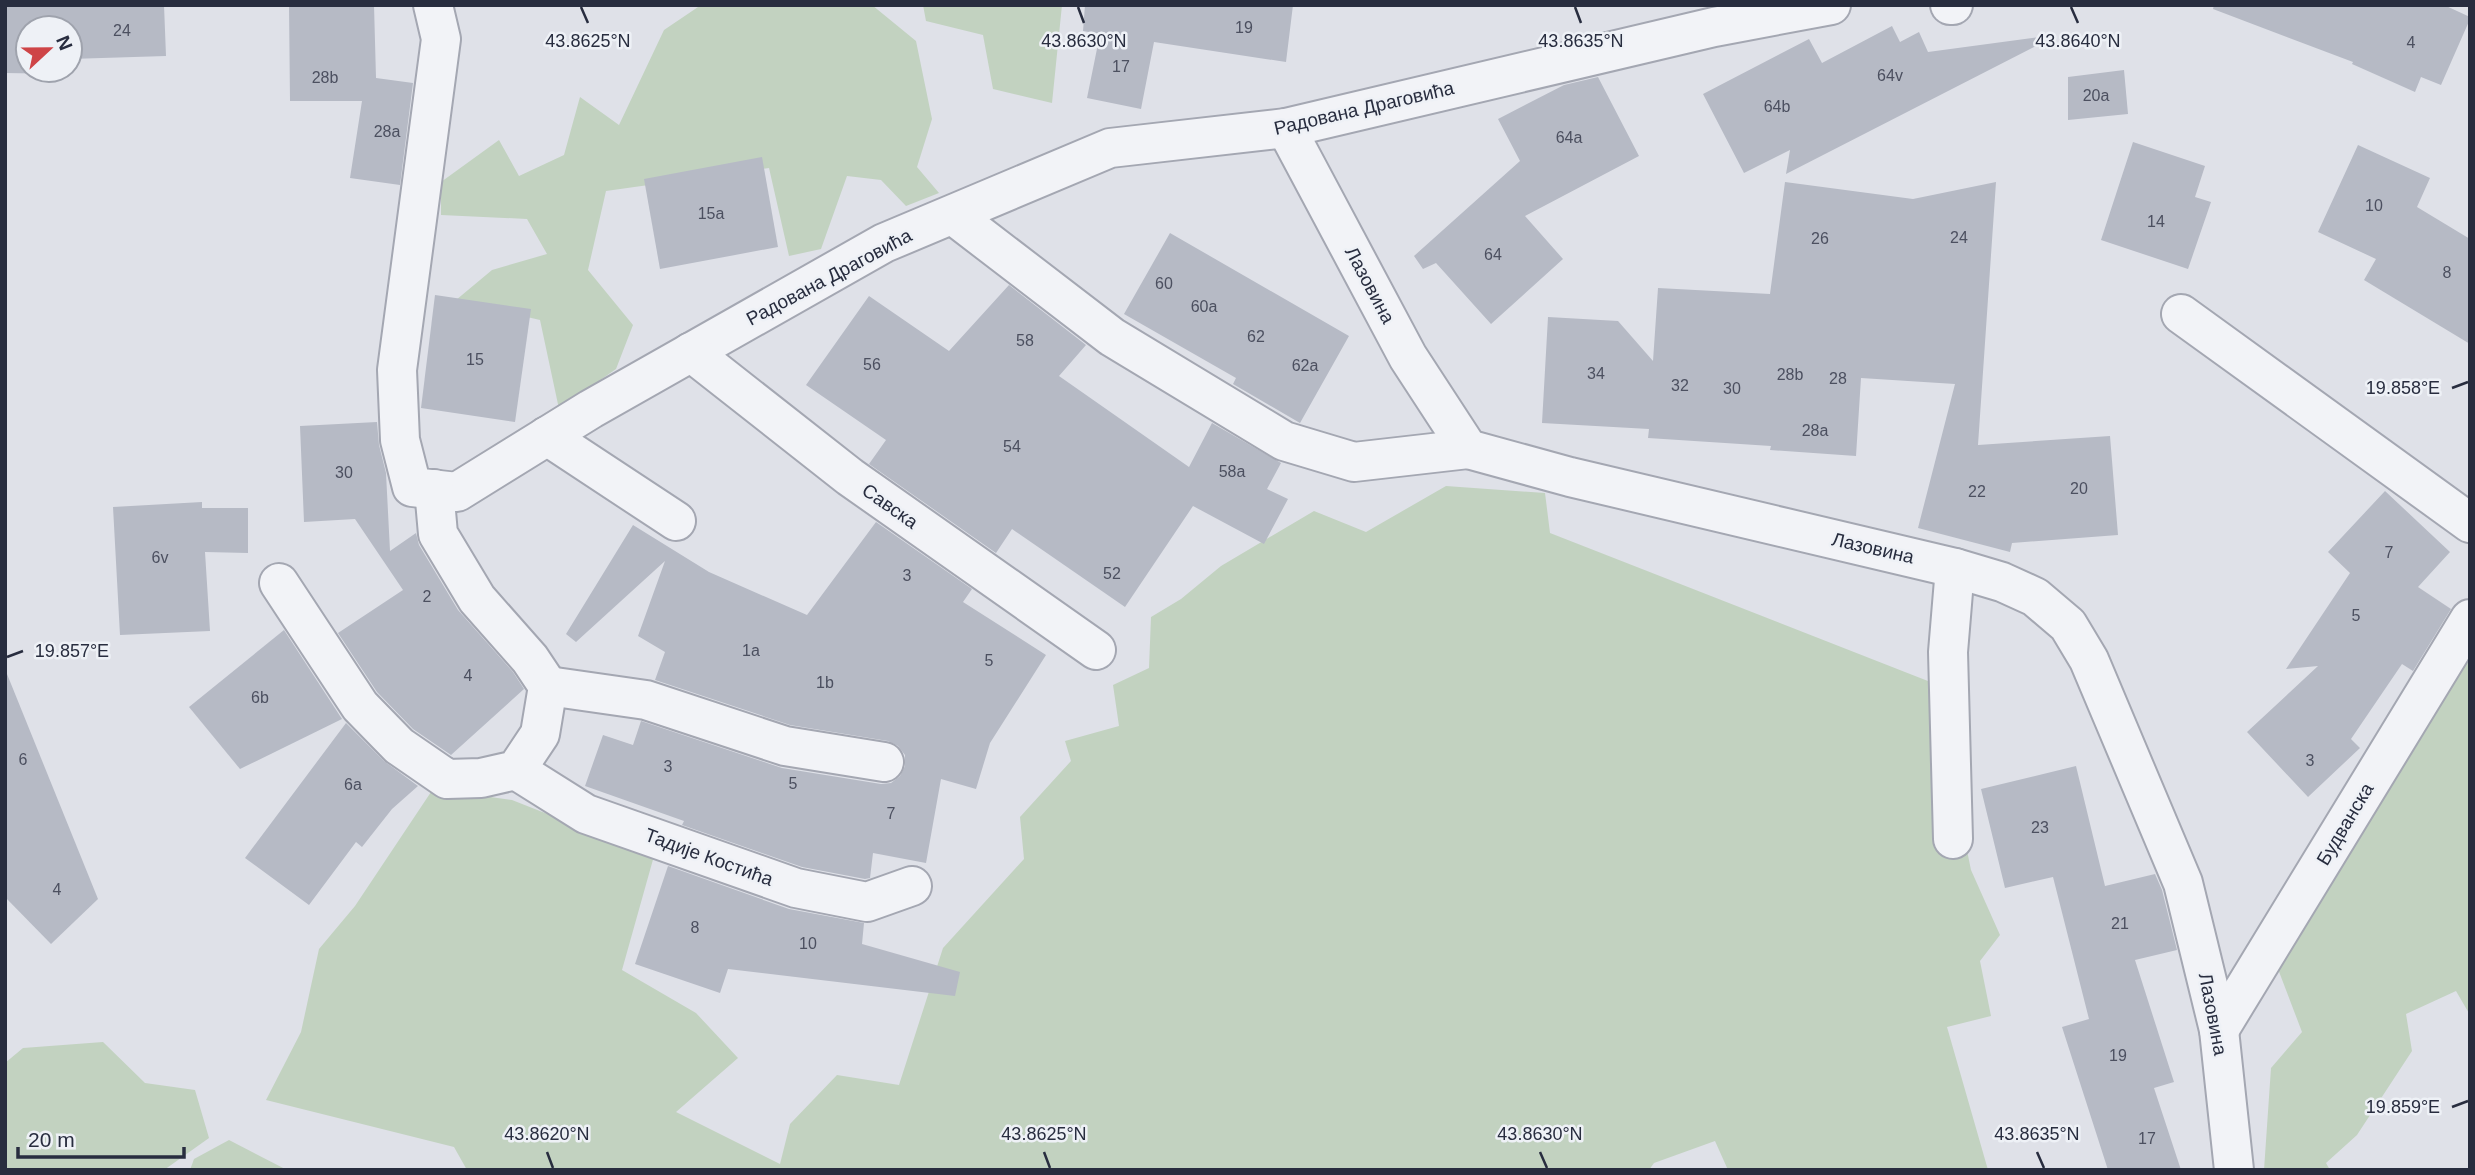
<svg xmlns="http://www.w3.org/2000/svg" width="2475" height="1175" viewBox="0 0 2475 1175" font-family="Arial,sans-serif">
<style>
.green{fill:#c2d2c0}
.building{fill:#b6bac5}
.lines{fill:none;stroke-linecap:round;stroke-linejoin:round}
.minor-casing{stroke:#a4a7b2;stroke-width:42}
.minor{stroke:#f2f3f7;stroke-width:38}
.ticks{fill:none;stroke:#282d3f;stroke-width:2.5}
.labels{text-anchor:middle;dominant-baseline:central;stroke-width:5;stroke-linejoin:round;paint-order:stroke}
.number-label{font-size:16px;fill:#4c5060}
.street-label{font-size:19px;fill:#282d3f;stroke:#eef1f6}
.ticks-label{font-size:18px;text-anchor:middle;fill:#282d3f;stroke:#eef1f6;stroke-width:5;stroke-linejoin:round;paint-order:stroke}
</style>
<rect width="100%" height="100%" fill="#dfe1e8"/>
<!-- green -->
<g class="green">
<polygon points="701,5 872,5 916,41 932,119 917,167 939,193 906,206 881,180 847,176 821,249 789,256 769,168 606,191 588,270 633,325 616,369 559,409 540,320 456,300 492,270 547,254 527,219 441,215 441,182 499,140 519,176 564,155 580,97 619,125 664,30"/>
<polygon points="923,5 1062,5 1052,103 993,89 983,35 926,21"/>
<polygon points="1446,486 1545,493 1550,533 1933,683 1971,870 2000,935 1980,961 1991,1016 1947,1027 1988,1170 1728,1170 1715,1141 1654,1163 1649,1170 467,1170 454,1147 266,1100 301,1032 319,949 355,906 433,789 512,800 654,856 622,970 696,1013 738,1058 676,1112 780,1164 790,1124 837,1075 899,1085 943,948 1024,859 1020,817 1071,761 1065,741 1119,726 1113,685 1149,668 1151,617 1181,599 1221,566 1314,511 1366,532"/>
<polygon points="2470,651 2470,1015 2456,991 2406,1014 2412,1051 2357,1135 2326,1163 2330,1170 2264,1170 2271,1068 2302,1032 2278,969"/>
<polygon points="103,1042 145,1083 195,1090 209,1138 164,1170 5,1170 5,1063 23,1048"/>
<polygon points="229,1140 287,1170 190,1170 194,1159"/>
</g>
<!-- building -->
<g class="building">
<polygon points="5,5 164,5 166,56 70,59 70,28 28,28 28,70 63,70 63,74 5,73"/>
<polygon points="289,5 374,5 376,78 413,83 400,185 350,178 362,101 290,101"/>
<polygon points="1085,5 1293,5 1286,62 1154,42 1141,109 1087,98 1100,34 1083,31"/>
<polygon points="2214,5 2444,5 2470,17 2470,19 2441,85 2421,77 2415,92 2352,64 2353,62 2213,9"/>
<polygon points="1892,26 1900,42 1919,32 1928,52 2040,37 2042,43 1786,174 1790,150 1744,173 1703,94 1809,39 1822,63"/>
<polygon points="2124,70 2128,114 2068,120 2068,77"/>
<polygon points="1598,77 1639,156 1525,216 1563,259 1491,324 1436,263 1423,269 1414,256 1520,161 1498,119 1564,85"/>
<polygon points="2133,142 2205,166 2195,197 2211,202 2188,269 2101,240"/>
<polygon points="2358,145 2430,178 2417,207 2470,239 2470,344 2364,280 2376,259 2318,232"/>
<polygon points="762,157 778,247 660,269 644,179"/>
<polygon points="1785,182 1913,199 1996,182 1978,445 2110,436 2118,535 2012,543 2010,552 1918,528 1955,384 1861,378 1856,456 1770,450 1771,446 1648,438 1649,429 1542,423 1548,317 1618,321 1653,361 1658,288 1770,294"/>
<polygon points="1170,233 1349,336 1300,423 1233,384 1236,378 1124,314"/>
<polygon points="1009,285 1086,345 1059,376 1189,467 1212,423 1281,463 1267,489 1288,499 1264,544 1193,506 1125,607 1012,529 996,553 869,464 886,440 806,385 869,296 949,351"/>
<polygon points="435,295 531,309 515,422 421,408"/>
<polygon points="377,422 379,445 386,473 390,551 416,533 419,545 458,610 513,672 524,689 451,755 413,729 377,692 338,633 403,590 355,519 304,522 300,426"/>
<polygon points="2385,491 2450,552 2418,587 2451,609 2413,671 2402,664 2351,739 2360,748 2308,797 2247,732 2318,666 2286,669 2350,573 2328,552"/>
<polygon points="202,502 202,508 248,508 248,553 205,552 210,631 120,635 113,507"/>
<polygon points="876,522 972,589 963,602 1046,655 990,743 976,789 941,779 926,863 873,853 870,878 865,879 802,867 682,825 684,821 585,786 603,735 633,745 641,721 782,768 881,784 891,783 900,776 905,766 905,755 898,746 888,741 790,725 655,680 665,652 638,636 665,561 576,642 566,634 633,525 709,572 807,615"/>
<polygon points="284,630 342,719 240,769 189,707"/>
<polygon points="5,674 7,674 98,899 51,944 5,897"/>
<polygon points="346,723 384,761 418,786 392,809 362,847 356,842 309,905 245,858"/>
<polygon points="2076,766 2105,886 2155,874 2162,890 2177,950 2135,960 2174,1082 2154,1088 2181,1170 2108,1170 2062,1027 2089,1019 2053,877 2005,888 1981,789"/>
<polygon points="668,866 789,909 864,923 862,944 960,972 955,996 728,969 720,993 635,964"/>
</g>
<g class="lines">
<defs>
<g id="minor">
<polyline points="433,5 441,39 397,370 400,440 412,487 457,492 591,409 884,243 1110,148 1286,128 1714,27 1831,5"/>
<polyline points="1950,5 1953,5"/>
<polyline points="1286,128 1408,357 1468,449 1570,477 1955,568 2002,582 2035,597 2068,625 2089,660 2183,883 2219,1030 2234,1170"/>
<polyline points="953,215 1112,337 1284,441 1354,462 1468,449"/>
<polyline points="2181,314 2470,523"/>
<polyline points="691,352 850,477 1096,650"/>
<polyline points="547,436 676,521"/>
<polyline points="279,583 360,706 399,746 447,779 481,778 516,770 540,734 548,686 530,659 477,599 438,534 434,489"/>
<polyline points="548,686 646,700 785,746 884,762"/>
<polyline points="516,770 586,814 796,888 867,902 912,886"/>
<polyline points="1953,839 1948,652 1955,568"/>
<polyline points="2219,1030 2470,619"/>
</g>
</defs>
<!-- minor casing -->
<use href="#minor" class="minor-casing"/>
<!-- minor -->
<use href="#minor" class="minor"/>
</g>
<!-- ticks -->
<path class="ticks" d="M581,7L588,23M1078,7L1084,23M1575,7L1581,23M2071,7L2078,23M2452,388L2468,382M7,657L23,651M2452,1107L2468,1101M547,1152L553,1168M1044,1152L1050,1168M1540,1152L1547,1168M2037,1152L2044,1168"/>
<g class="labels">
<!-- number labels -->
<g class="number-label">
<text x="1244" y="27">19</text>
<text x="122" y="30">24</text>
<text x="2411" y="42">4</text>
<text x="1121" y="66">17</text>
<text x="1890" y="75">64v</text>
<text x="325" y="77">28b</text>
<text x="2096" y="95">20a</text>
<text x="1777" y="106">64b</text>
<text x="387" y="131">28a</text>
<text x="1569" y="137">64a</text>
<text x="2374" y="205">10</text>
<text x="711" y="213">15a</text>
<text x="2156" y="221">14</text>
<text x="1959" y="237">24</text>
<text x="1820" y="238">26</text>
<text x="1493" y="254">64</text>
<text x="2447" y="272">8</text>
<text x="1164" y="283">60</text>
<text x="1204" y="306">60a</text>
<text x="1256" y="336">62</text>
<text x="1025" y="340">58</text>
<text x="475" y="359">15</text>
<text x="872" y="364">56</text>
<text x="1305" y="365">62a</text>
<text x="1596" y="373">34</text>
<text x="1790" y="374">28b</text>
<text x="1838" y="378">28</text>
<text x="1680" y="385">32</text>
<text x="1732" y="388">30</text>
<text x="1815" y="430">28a</text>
<text x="1012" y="446">54</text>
<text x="1232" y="471">58a</text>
<text x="344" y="472">30</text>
<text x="2079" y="488">20</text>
<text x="1977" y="491">22</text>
<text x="2389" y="552">7</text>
<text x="160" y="557">6v</text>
<text x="1112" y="573">52</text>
<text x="907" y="575">3</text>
<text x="427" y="596">2</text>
<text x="2356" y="615">5</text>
<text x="751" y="650">1a</text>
<text x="989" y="660">5</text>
<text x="468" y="675">4</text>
<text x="825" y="682">1b</text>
<text x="260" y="697">6b</text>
<text x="23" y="759">6</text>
<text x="2310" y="760">3</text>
<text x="668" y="766">3</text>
<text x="793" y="783">5</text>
<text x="353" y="784">6a</text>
<text x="891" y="813">7</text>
<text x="2040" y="827">23</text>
<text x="57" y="889">4</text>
<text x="2120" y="923">21</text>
<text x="695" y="927">8</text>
<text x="808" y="943">10</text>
<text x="2118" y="1055">19</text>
<text x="2147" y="1138">17</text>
</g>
<!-- street labels -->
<g class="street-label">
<text transform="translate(1364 108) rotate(-13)">Радована Драговића</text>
<text transform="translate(829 277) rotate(-28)">Радована Драговића</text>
<text transform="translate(1370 285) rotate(62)">Лазовина</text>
<text transform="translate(890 506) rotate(35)">Савска</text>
<text transform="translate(1873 548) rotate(13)">Лазовина</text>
<text transform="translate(2345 824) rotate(-59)">Будванска</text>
<text transform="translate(709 857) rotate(20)">Тадије Костића</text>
<text transform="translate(2213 1014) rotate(79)">Лазовина</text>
</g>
</g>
<g class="ticks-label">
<text x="588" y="47">43.8625°N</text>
<text x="1084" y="47">43.8630°N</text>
<text x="1581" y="47">43.8635°N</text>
<text x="2078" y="47">43.8640°N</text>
<text x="2403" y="394">19.858°E</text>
<text x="72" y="657">19.857°E</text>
<text x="2403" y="1113">19.859°E</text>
<text x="547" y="1140">43.8620°N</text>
<text x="1044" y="1140">43.8625°N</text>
<text x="1540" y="1140">43.8630°N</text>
<text x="2037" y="1140">43.8635°N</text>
</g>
<!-- border -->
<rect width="2475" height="1175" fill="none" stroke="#282d3f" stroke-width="14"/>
<!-- north arrow -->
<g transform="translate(49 49) rotate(68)"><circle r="33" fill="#eef1f6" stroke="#9fa3ad" stroke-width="2"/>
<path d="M0-5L12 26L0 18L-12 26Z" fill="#ce4447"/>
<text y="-10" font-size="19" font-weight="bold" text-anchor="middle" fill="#282d3f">N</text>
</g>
<!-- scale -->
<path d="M18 1147v10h166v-10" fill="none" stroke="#282d3f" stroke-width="3.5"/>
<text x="28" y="1147" font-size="21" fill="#282d3f" stroke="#eef1f6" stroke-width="5" paint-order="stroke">20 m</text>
</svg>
